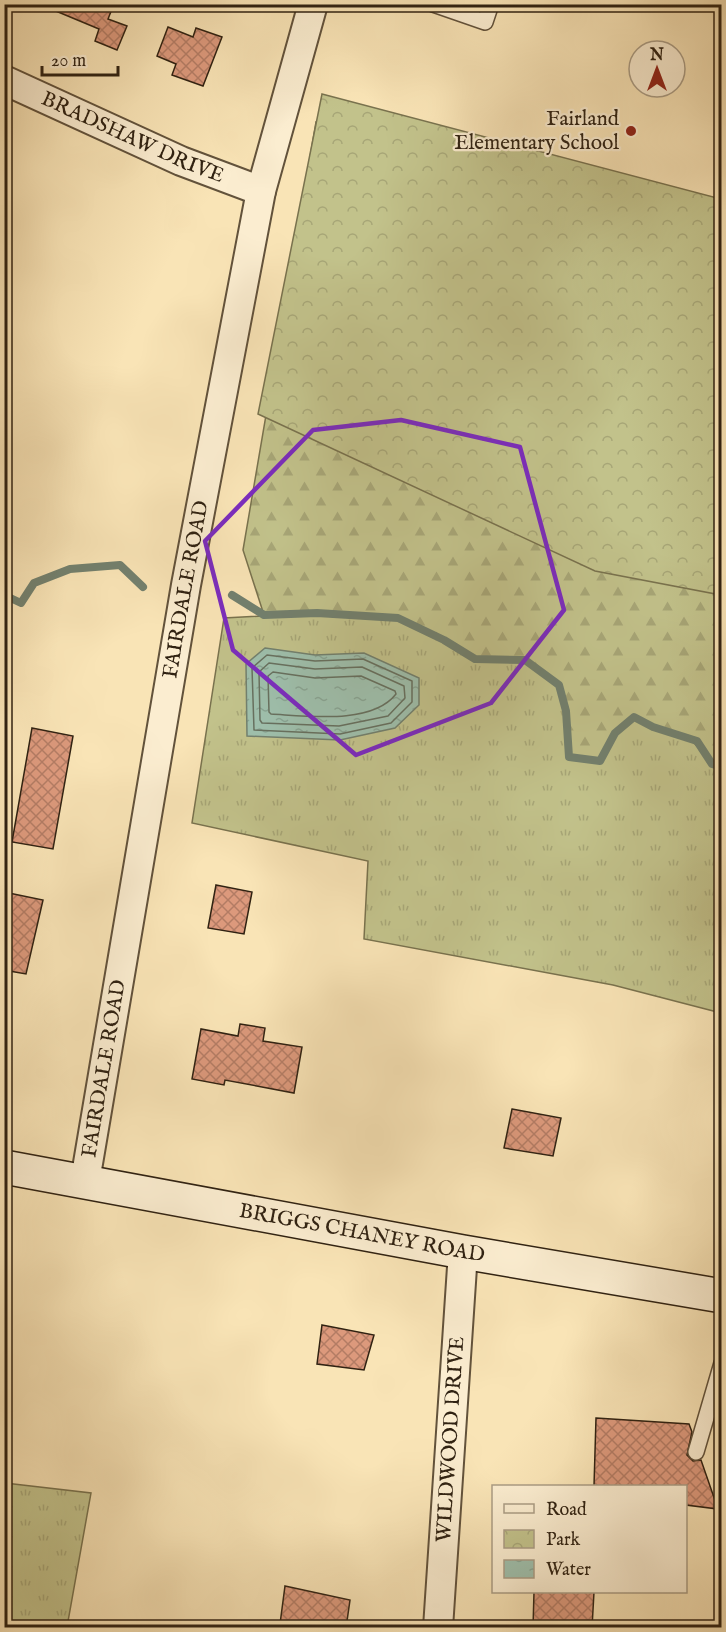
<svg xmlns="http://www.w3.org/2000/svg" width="726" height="1632" viewBox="0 0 726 1632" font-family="'IM FELL English',serif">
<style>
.grass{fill:url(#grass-tufts);stroke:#79724e;stroke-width:1.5}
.forest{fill:url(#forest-firs);stroke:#79724e;stroke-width:1.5}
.park{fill:url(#park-crowns);stroke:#79724e;stroke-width:1.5}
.water{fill:url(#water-ripples);stroke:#72806e;stroke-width:1.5}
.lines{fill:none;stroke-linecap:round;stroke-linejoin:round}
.shore{stroke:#67705f;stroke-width:1.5}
.stream{stroke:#72806e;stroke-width:8}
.building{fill:url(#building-cross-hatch);stroke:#302212;stroke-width:1.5}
.service-casing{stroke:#62523b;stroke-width:18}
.minor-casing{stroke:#62523b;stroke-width:32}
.secondary-casing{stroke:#302212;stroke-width:36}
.service{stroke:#fbedd0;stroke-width:15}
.minor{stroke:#fbedd0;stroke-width:28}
.secondary{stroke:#fbedd0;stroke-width:33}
.marked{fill:none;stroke:#7b2cbf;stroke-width:4.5;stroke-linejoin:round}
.poi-dot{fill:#8f2418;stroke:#fbedd0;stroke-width:2}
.labels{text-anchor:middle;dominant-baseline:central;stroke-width:4.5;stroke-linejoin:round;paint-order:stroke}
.poi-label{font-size:21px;fill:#302212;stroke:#fbedd0;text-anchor:end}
.street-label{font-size:21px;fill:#302212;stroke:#fbedd0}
</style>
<defs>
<pattern id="grass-tufts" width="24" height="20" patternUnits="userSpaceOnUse" patternTransform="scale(1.5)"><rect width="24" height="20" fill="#c2c28b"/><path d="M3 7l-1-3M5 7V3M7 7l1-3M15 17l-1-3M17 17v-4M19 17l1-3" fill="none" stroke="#a7a677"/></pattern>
<pattern id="forest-firs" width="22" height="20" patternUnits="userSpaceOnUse" patternTransform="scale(1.5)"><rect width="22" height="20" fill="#c2c28b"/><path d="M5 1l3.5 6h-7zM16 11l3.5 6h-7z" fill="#a7a677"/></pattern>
<pattern id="park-crowns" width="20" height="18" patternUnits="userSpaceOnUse" patternTransform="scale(1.5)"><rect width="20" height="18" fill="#c2c28b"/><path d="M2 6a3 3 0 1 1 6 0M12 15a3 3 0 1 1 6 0" fill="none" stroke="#a7a677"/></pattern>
<pattern id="water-ripples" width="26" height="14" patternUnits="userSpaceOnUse" patternTransform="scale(1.5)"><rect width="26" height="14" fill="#9ebfac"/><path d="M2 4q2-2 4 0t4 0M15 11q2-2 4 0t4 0" fill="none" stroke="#88a493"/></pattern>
<pattern id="building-cross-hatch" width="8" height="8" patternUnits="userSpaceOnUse" patternTransform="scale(1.5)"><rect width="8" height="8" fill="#dc997c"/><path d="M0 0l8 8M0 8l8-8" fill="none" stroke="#b37c64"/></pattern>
</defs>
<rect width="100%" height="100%" fill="#f9e4b6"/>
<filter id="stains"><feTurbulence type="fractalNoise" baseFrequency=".00333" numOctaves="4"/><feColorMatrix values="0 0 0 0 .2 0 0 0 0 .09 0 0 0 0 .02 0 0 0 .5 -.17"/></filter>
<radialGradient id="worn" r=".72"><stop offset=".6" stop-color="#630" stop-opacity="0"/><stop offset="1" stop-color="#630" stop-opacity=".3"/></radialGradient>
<!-- grass -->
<g class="grass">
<polygon points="317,613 398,618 444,640 474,659 525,660 559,685 566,711 569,757 600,761 615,733 634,717 653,727 697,741 712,764 721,767 721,1013 613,985 364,939 368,861 192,823 224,618"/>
<polygon points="5,1483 91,1493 67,1627 5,1627"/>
</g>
<!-- forest -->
<path class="forest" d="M316,122L721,199V767C706,762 702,748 689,739C678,732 650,725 634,717L615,733L600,761L569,757L566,711L559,685L525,660L475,659L444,640L398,618L317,613L264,615L243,550Z"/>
<!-- park -->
<polygon class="park" points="322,94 721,199 721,595 595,571 258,414"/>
<!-- water -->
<polygon class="water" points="265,648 315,655 364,653 419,678 419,705 395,728 340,740 247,736 246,664"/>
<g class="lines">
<!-- shore -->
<g class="shore">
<polygon points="267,655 315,661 363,659 412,681 412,702 391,723 340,734 254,730 252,668"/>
<polygon points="269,663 315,669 362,667 404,686 405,698 388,716 339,726 262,723 260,720 259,672"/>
<path d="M273,672L315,678L361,676L395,691L396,694C372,725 307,716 271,714L269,712L268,676Z"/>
</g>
<!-- stream -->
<g class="stream">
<polyline points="4,595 21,603 34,583 70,569 120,565 143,587"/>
<polyline points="232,595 264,615 317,613 398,618 444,640 475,659 525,660 559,685 566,711 569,757 600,761 615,733 634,717 653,727 697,741 712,764 722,767"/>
</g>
</g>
<!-- building -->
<g class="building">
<polygon points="39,4 114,4 108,19 127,26 117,50 95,41 99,29"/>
<polygon points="168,27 193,37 196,28 222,37 203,86 172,75 176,64 157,56"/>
<polygon points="32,728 73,736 53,849 12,842"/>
<polygon points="216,885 252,892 244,934 208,928"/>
<polygon points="4,892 43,900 26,974 4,970"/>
<polygon points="240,1024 265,1028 263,1041 302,1047 294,1093 225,1080 224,1085 192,1079 201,1029 238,1036"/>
<polygon points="512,1109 561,1118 553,1156 504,1148"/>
<polygon points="322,1325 374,1335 364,1370 317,1364"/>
<polygon points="596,1418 689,1424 692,1432 687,1455 693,1461 701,1460 718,1509 686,1505 686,1486 594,1486"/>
<polygon points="285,1586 350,1600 346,1628 280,1624"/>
<polygon points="534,1592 594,1592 592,1628 533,1628"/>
</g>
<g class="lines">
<defs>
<g id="service">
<polyline points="433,4 485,22 491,4"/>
<polyline points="696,1452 722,1363"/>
</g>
<g id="minor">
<path id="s1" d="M4,80L181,161L261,191"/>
<path id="s2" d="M85,1181L186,585L261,191L313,4"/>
<path id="s3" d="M438,1628L463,1252"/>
</g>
<g id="secondary">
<path id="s4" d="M4,1167L463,1252L722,1296"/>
</g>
</defs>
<!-- service casing -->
<use href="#service" class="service-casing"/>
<!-- minor casing -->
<use href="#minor" class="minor-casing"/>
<!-- secondary casing -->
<use href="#secondary" class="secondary-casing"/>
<!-- service -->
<use href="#service" class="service"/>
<!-- minor -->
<use href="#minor" class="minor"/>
<!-- secondary -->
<use href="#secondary" class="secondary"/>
</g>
<!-- marked area -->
<path class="marked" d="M401,420L520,447L564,610L491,703L356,755L233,650L205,541L313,430Z"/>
<!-- markers -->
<circle class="poi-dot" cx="631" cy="131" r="6"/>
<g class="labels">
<!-- poi labels -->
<g class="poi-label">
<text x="619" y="119">Fairland<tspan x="619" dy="24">Elementary School</tspan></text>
</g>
<!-- street labels -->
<g class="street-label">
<text stroke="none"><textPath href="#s1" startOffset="141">BRADSHAW DRIVE</textPath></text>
<text stroke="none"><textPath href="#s2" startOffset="600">FAIRDALE ROAD</textPath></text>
<text stroke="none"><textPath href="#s2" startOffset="114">FAIRDALE ROAD</textPath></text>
<text stroke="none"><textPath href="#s4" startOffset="364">BRIGGS CHANEY ROAD</textPath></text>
<text stroke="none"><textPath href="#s3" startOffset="189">WILDWOOD DRIVE</textPath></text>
</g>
</g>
<!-- margin -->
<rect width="726" height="1632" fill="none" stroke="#f9e4b6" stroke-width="24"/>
<rect x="6" y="6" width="714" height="1620" fill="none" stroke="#302212" stroke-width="3"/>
<rect x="12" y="12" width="702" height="1608" fill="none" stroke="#302212" stroke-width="1.5"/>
<!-- legend -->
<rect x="492" y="1485" width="195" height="108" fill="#fbedd0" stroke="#aa9c84" stroke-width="1.5"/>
<rect x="504" y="1504" width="30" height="9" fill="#fbedd0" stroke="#aa9c84" stroke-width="1.5"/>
<text x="546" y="1515" font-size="18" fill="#302212">Road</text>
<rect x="504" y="1530" width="30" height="18" fill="url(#park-crowns)" stroke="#aa9c84" stroke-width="1.5"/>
<text x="546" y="1545" font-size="18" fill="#302212">Park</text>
<rect x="504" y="1560" width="30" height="18" fill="url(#water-ripples)" stroke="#aa9c84" stroke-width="1.5"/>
<text x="546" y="1575" font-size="18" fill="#302212">Water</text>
<!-- north arrow -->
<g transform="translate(657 69)"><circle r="28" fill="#fbedd0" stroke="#aa9c84" stroke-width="1.5"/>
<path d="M0-4.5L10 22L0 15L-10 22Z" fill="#8f2418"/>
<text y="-9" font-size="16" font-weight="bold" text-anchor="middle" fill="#302212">N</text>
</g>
<!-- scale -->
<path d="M42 66v9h76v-9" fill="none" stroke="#302212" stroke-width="3"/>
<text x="51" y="66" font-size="18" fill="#302212" stroke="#fbedd0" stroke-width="4.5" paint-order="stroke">20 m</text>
<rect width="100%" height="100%" filter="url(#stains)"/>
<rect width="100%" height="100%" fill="url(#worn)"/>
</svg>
